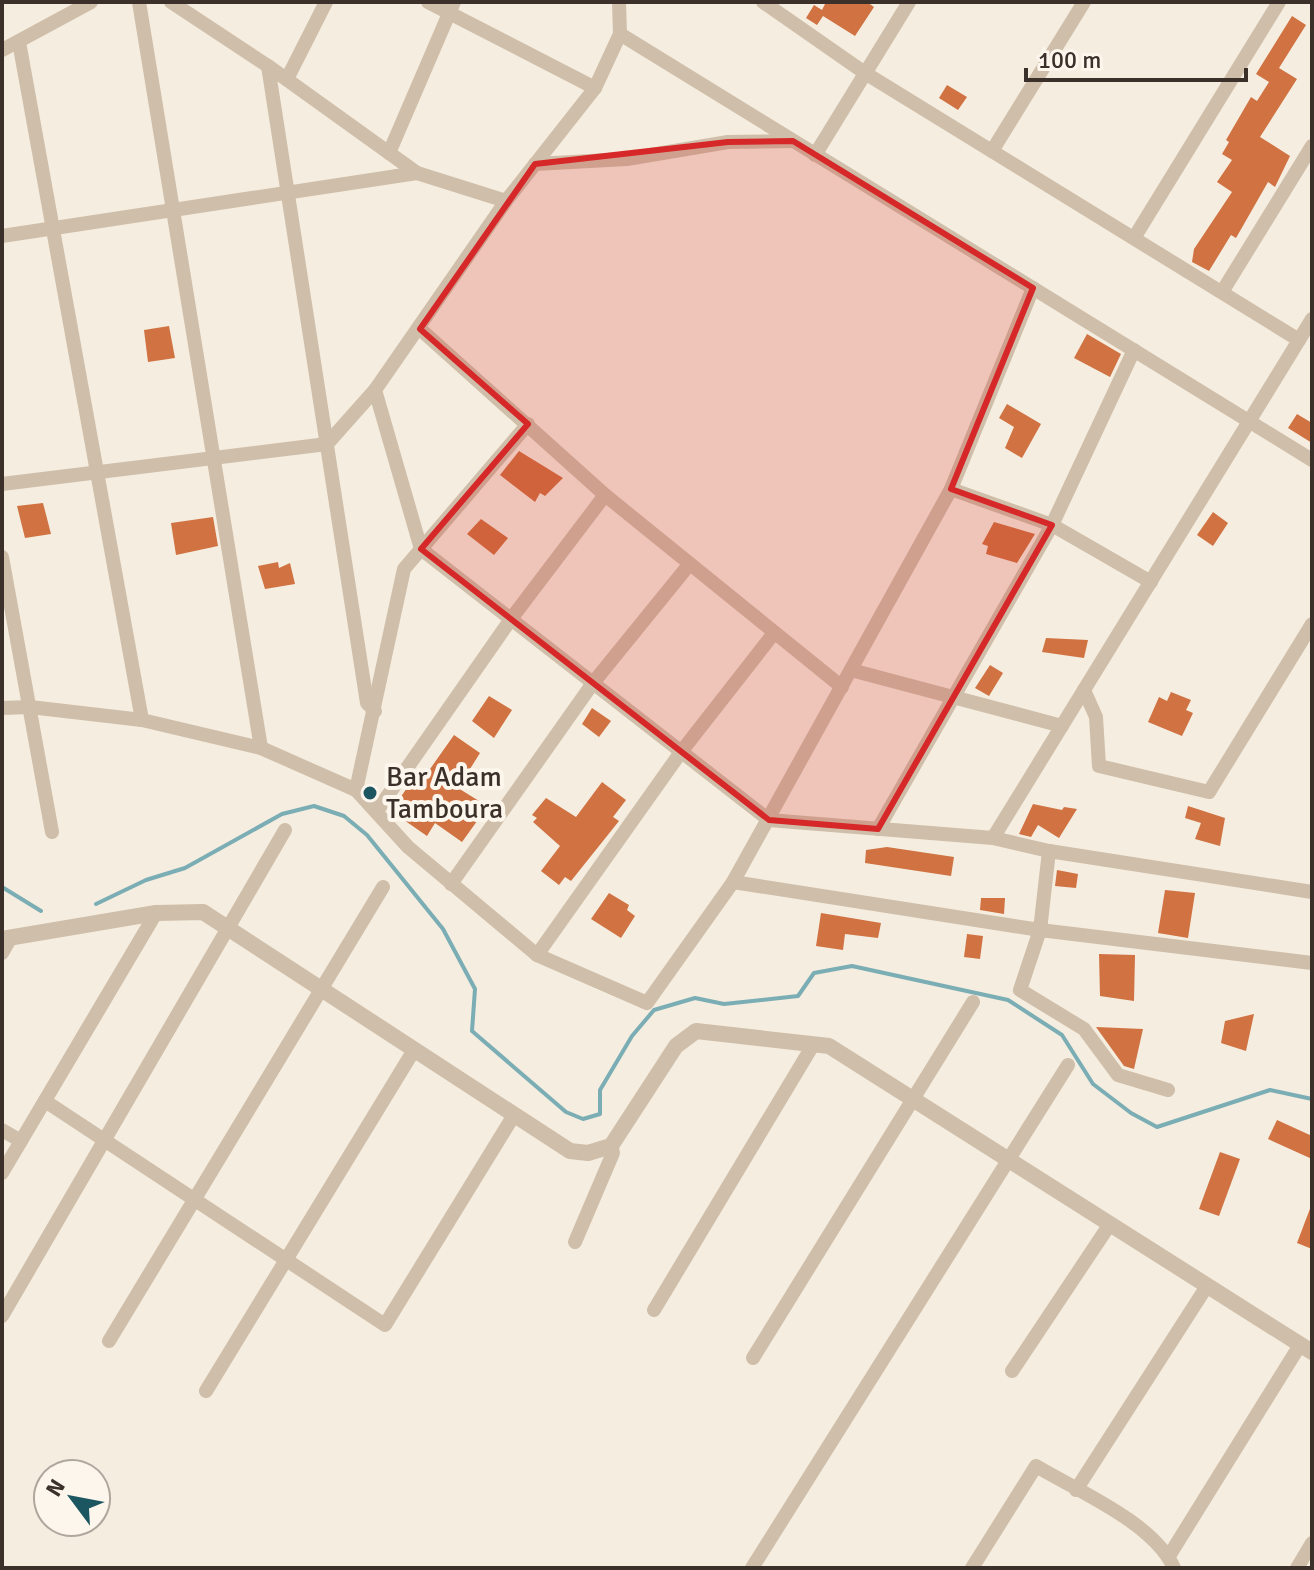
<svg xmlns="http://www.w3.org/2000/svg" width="1314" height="1570" viewBox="0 0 1314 1570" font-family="Signika,sans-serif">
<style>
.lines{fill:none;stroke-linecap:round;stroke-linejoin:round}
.stream{stroke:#7badb5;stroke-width:4}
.building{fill:#d07242}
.minor{stroke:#cfbea9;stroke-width:14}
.tertiary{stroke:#cfbea9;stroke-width:16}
.marked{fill:#d62828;fill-opacity:0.2;stroke:#d62828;stroke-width:6;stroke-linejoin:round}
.poi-dot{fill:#1b5661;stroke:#fcf6ec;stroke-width:3}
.labels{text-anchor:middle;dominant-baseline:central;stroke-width:8;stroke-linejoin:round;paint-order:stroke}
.poi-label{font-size:28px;fill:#3b312a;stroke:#fcf6ec;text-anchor:start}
</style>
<rect width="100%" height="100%" fill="#f5eddf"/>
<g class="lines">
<!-- stream -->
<g class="stream">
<polyline points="2,887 41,911"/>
<polyline points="96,904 146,880 185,868 282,814 314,806 344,816 367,835 443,929 475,989 472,1031 566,1112 583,1119 600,1114 600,1090 632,1036 654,1010 695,998 724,1004 798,996 814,973 852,966 1008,1000 1062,1035 1093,1084 1131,1113 1157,1127 1270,1090 1312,1099"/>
</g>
</g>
<!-- building -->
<g class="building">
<polygon points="826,2 867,2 874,7 855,36 823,16 817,25 806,18 814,5 822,10"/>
<polygon points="1292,16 1306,25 1279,68 1297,79 1260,137 1290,156 1275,187 1268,182 1236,238 1231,235 1209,271 1192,262 1194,249 1232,192 1217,182 1232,160 1222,154 1229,142 1226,140 1251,97 1257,101 1269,82 1256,74"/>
<polygon points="947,85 967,97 958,110 939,98"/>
<polygon points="169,326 175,358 148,362 144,330"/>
<polygon points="1087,334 1121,354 1110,377 1074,358"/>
<polygon points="1007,404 1041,424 1022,458 1005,448 1014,427 999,418"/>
<polygon points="1297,414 1312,423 1312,443 1288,428"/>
<polygon points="519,451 563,478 545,496 540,493 535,502 500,475"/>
<polygon points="43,503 51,534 25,538 17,506"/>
<polygon points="1213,512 1228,523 1213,546 1197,535"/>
<polygon points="213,517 218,546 176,555 171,523"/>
<polygon points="481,519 508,538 494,555 467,534"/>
<polygon points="994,522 1035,534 1017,563 986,554 988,546 982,544"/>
<polygon points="278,562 279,568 290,563 295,584 265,589 258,566"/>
<polygon points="1046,638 1088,640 1084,658 1042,652"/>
<polygon points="990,665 1003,673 989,696 975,688"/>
<polygon points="1171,692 1191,700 1186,710 1193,713 1182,736 1148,722 1159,697 1167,701"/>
<polygon points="489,696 512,710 494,738 472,721"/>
<polygon points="592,708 611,721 599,737 582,724"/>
<polygon points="454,735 480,753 458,788 492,809 484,820 480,817 462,842 435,823 427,836 391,811 416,775 423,779"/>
<polygon points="602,782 626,800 613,817 619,821 571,881 565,877 559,885 541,871 560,846 533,822 537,818 532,815 546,798 576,817"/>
<polygon points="1033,804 1062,810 1064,807 1077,809 1059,838 1038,825 1031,837 1019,834"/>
<polygon points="1188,806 1225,818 1220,846 1195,839 1201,823 1185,818"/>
<polygon points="887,847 954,857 951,876 865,863 866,850"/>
<polygon points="1057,870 1078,874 1076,888 1055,886"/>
<polygon points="1165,890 1195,893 1188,938 1158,933"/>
<polygon points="609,893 629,905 627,910 635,916 621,938 591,919"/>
<polygon points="981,898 1005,898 1004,914 980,910"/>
<polygon points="821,913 881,923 878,938 845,934 843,950 816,946"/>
<polygon points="967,934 983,936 980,959 964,957"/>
<polygon points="1099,954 1135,955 1134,1001 1100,996"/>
<polygon points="1254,1014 1246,1051 1221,1043 1225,1021"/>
<polygon points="1096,1027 1143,1029 1134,1069 1124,1066"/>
<polygon points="1277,1120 1312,1136 1312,1159 1268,1139"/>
<polygon points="1220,1152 1240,1159 1219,1216 1199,1209"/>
<polygon points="1311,1206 1312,1206 1312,1249 1297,1243"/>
</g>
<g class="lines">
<!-- minor -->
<g class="minor">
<polyline points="139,2 261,748"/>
<polyline points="171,2 268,66 417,173 506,201"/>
<polyline points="428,2 595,88"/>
<polyline points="763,2 865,73 1299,340"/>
<polyline points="620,34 1312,460"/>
<polyline points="19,42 142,720"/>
<polyline points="2,50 91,2"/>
<polyline points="268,66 367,703 375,711"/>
<polyline points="287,79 326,2"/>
<polyline points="992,151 1084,2"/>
<polyline points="389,153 454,2"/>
<polyline points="815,155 909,2"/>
<polyline points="535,164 627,159 728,142 793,141"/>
<polyline points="2,236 417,173"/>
<polyline points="1134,238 1279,2"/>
<polyline points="1222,292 1312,146"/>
<polyline points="420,329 605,495 842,687"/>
<polyline points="375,390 421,549 769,820 993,838 1049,851 1312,892"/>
<polyline points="2,484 327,444 375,390 506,201 595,88 620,34 619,2"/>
<polyline points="951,489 1052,525 1151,582"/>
<polyline points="2,557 52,832"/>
<polyline points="851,670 1062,726"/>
<polyline points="1084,690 1096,717 1099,766 1209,792 1312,624"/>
<polyline points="2,708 30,707 142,720 261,748 356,790 408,847 537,955 647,1003 733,882 951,489 1033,288"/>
<polyline points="356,790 404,569 528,424"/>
<polyline points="377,811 511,619 605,495"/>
<polyline points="878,829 1052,525 1134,350"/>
<polyline points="993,838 1312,319"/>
<polyline points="1049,851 1040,930 1020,990 1084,1029 1118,1075 1168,1090"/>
<polyline points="733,882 1040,930 1312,963"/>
<polyline points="451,884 593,683 688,566"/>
<polyline points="2,953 10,939"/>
<polyline points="537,955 681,752 774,633"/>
<polyline points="45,1101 385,1325 514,1115"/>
<polyline points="2,1130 21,1141"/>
<polyline points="2,1173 156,913"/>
<polyline points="575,1242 613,1153 611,1146"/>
<polyline points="654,1310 813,1045"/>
<polyline points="2,1316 285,830"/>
<polyline points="109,1341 383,887"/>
<polyline points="753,1358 973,1002"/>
<polyline points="1012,1371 1110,1224"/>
<polyline points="206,1391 414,1050"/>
<polyline points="1076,1490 1207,1286"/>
<polyline points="1169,1556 1300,1345"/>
<polyline points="752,1568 1068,1065"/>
<path d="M972,1568L1036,1466C1078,1491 1154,1523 1174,1568"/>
<polyline points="1297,1568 1312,1543"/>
</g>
<!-- tertiary -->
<polyline class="tertiary" points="2,939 156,913 203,912 570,1151 588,1153 611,1146 676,1046 696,1031 829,1046 1312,1352"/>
</g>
<!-- marked area -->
<path class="marked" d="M793,141L1033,288L951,489L1052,525L878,829L769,820L421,549L528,424L420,329L535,164L728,142Z"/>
<!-- markers -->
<circle class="poi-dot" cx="370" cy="793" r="8"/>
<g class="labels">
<!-- poi labels -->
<g class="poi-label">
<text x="386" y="777">Bar Adam<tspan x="386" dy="32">Tamboura</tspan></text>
</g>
</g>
<!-- border -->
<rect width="1314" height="1570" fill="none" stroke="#3b312a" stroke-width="8"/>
<!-- north arrow -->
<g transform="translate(72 1498) rotate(302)"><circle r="38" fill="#fcf6ec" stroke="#afa79e" stroke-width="2"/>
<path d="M0-6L14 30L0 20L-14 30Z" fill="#1b5661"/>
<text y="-12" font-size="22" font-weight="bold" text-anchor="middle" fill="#3b312a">N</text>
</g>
<!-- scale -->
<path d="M1026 68v12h220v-12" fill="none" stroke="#3b312a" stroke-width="4"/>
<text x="1038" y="68" font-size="24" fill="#3b312a" stroke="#fcf6ec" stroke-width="6" paint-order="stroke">100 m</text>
</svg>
